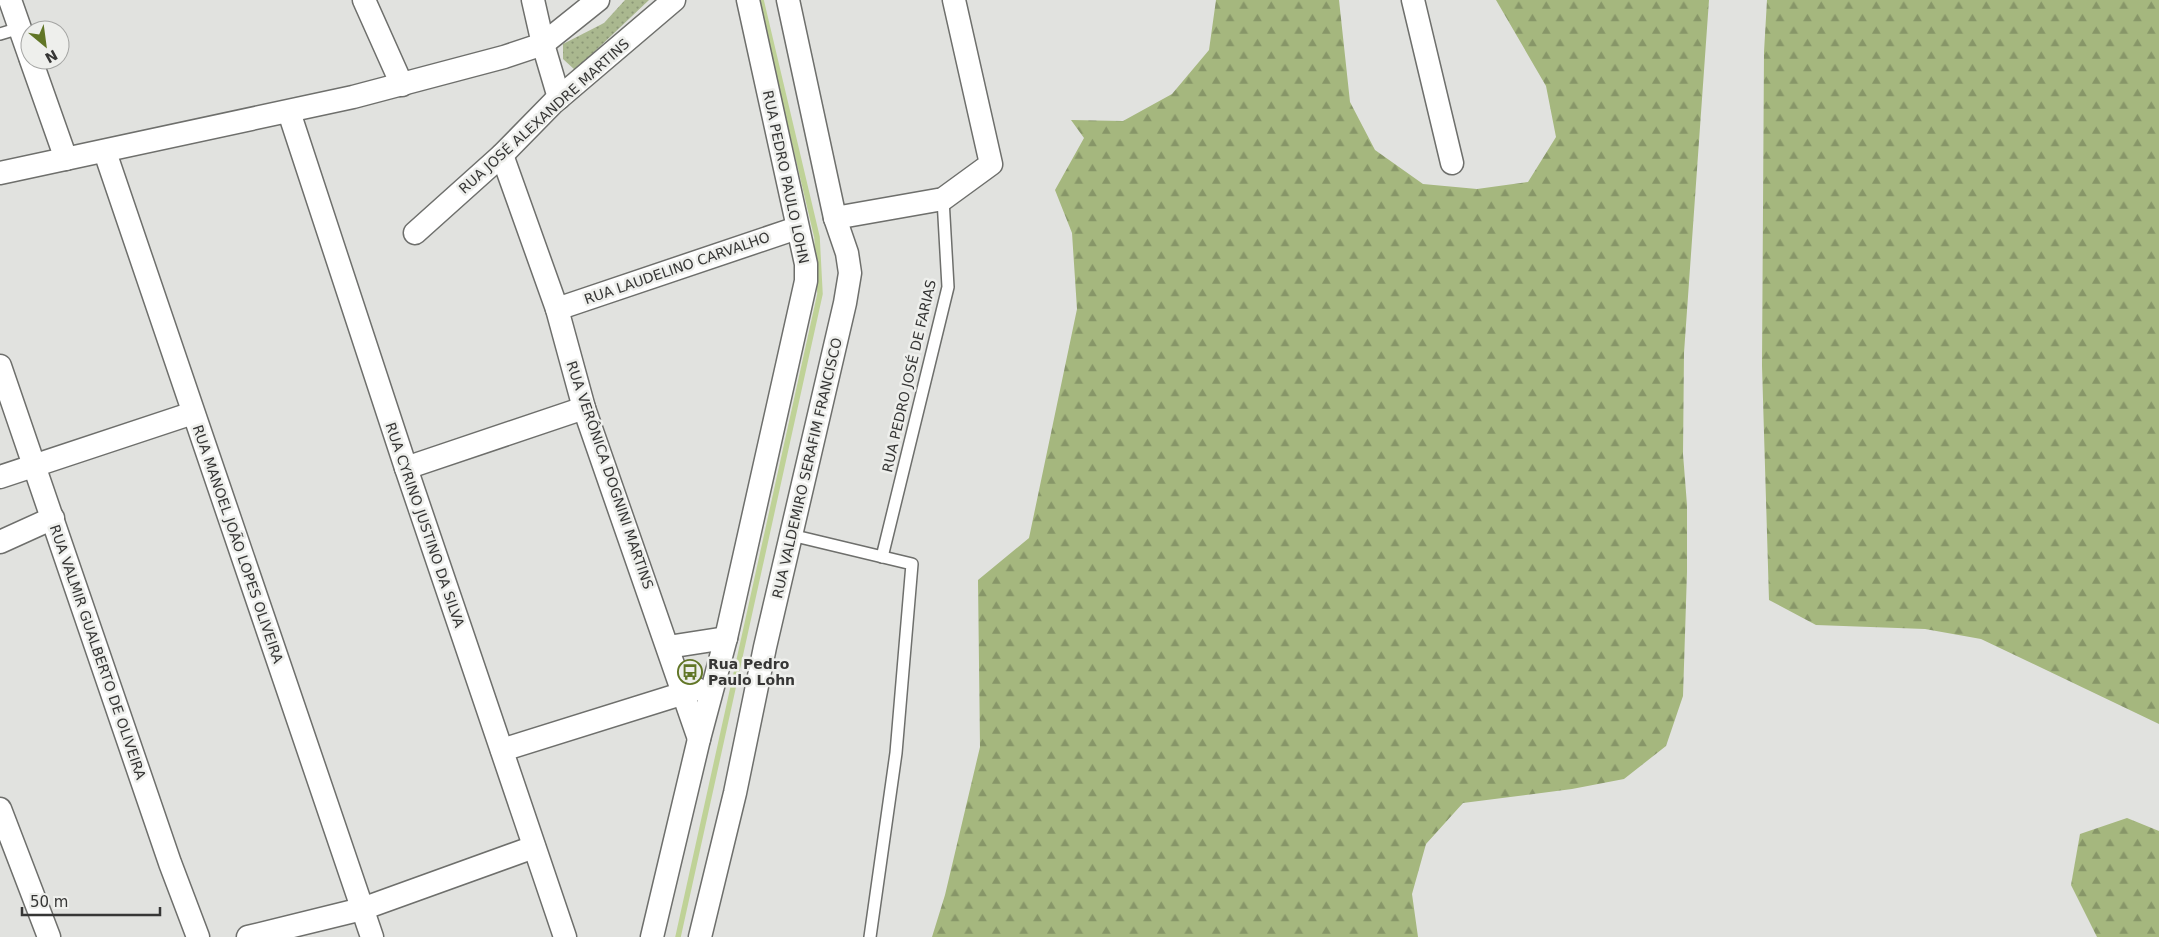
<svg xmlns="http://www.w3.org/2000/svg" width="2159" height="937" viewBox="0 0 2159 937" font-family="'DejaVu Sans',sans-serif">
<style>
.forest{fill:url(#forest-firs)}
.park{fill:url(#park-dots)}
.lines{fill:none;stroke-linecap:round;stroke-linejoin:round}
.stream{stroke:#bfd297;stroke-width:5.5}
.lane-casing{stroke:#6e6f6c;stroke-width:14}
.street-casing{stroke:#6e6f6c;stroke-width:25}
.lane{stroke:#fff;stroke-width:11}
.street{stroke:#fff;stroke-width:22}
.labels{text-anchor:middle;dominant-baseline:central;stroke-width:5;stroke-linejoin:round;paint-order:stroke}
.street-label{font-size:14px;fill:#363635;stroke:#eeefec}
.poi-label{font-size:14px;font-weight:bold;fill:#363635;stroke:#eeefec;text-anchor:start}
</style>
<defs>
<pattern id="forest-firs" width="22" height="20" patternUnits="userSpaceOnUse" patternTransform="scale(1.25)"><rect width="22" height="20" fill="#a5b77e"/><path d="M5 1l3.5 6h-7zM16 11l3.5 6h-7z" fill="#879668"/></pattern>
<pattern id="park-dots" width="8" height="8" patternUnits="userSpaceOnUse" patternTransform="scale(1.25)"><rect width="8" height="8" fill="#aab88f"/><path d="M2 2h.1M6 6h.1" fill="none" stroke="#8b9676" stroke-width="1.8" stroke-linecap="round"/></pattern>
</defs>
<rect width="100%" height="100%" fill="#e1e2df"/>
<!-- forest -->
<g class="forest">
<polygon points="1216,0 1339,0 1350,102 1375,150 1423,184 1477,189 1528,182 1556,137 1546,86 1496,0 1709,0 1684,353 1683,454 1687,505 1687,572 1683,696 1666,746 1624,779 1572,789 1463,803 1426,844 1412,894 1418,937 932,937 945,895 980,747 978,580 1029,538 1077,309 1072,233 1055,190 1084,138 1071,120 1123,121 1172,94 1209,50"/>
<polygon points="1767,0 2159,0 2159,724 1981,639 1925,629 1816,625 1769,600 1762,366 1764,52"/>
<polygon points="2127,818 2159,831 2159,937 2097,937 2071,885 2080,834"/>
</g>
<!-- park -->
<polygon class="park" points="625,0 649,0 575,70 563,59 563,44 604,23"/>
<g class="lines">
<!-- stream -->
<polyline class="stream" points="678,937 820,294 817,237 761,0"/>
<defs>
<g id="lane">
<polyline points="0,34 20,28"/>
<polyline points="791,535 912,564 896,753 870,937"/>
<polyline points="882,557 948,287 943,199"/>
</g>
<g id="street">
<polyline points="10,0 30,57"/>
<polyline points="364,0 402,85"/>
<polyline points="533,0 543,44 559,98"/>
<polyline points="1413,0 1452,163"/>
<polyline points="31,60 66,159"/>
<polyline points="289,112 406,468 565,937"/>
<polyline points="105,152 372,937"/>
<polyline points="502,155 557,309 584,408 699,739"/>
<polyline points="0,173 353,97 504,57 543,44 598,0"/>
<polyline points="835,218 943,199 991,164 954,0"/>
<polyline points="415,233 502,155 553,103 674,0"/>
<polyline points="557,309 797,228"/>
<polyline points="0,366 170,863 198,937"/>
<polyline points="406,468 584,408"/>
<polyline points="0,477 193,413"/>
<polyline points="0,542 53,518"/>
<polyline points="668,647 726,638"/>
<polyline points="502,750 697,689"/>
<polyline points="0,809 49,937"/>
<polyline points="248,937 362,909 534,847"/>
<polyline points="652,937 699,739 726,638 806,281 806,264 748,0"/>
<polyline points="700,937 735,793 765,647 845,303 850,273 847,253 835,218 788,0"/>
</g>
</defs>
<!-- lane casing -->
<use href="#lane" class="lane-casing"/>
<!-- street casing -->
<use href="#street" class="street-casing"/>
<!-- lane -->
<use href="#lane" class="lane"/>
<!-- street -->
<use href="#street" class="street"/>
</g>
<!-- icons -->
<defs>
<symbol id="bus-ring" viewBox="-11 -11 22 22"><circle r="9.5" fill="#eeefec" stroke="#617626" stroke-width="1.5"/><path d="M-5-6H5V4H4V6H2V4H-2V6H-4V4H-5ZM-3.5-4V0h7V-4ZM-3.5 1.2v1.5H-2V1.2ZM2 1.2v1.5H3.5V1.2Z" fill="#617626"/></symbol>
</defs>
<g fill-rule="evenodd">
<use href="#bus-ring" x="676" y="658" width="28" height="28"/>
</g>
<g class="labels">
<!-- street labels -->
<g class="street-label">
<text transform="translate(544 116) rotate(-42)">RUA JOSÉ ALEXANDRE MARTINS</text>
<text transform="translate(786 177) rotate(78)">RUA PEDRO PAULO LOHN</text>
<text transform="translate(677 268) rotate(-19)">RUA LAUDELINO CARVALHO</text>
<text transform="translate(909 376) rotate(-77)">RUA PEDRO JOSÉ DE FARIAS</text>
<text transform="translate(807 468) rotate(-77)">RUA VALDEMIRO SERAFIM FRANCISCO</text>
<text transform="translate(610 475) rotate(71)">RUA VERÔNICA DOGNINI MARTINS</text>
<text transform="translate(425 525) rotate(71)">RUA CYRINO JUSTINO DA SILVA</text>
<text transform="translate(238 544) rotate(71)">RUA MANOEL JOÃO LOPES OLIVEIRA</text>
<text transform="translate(98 652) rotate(71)">RUA VALMIR GUALBERTO DE OLIVEIRA</text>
</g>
<!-- poi labels -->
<g class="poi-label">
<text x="708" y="664">Rua Pedro<tspan x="708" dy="16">Paulo Lohn</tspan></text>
</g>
</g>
<!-- north arrow -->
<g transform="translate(45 45) rotate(151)"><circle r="24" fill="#eeefec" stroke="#a4a5a3"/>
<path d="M0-4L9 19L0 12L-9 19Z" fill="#617626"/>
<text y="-8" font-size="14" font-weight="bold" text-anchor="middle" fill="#363635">N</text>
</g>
<!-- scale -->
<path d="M22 907v8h138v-8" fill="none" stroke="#363635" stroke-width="2.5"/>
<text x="30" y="907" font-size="15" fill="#363635" stroke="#eeefec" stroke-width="4" paint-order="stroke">50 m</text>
</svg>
